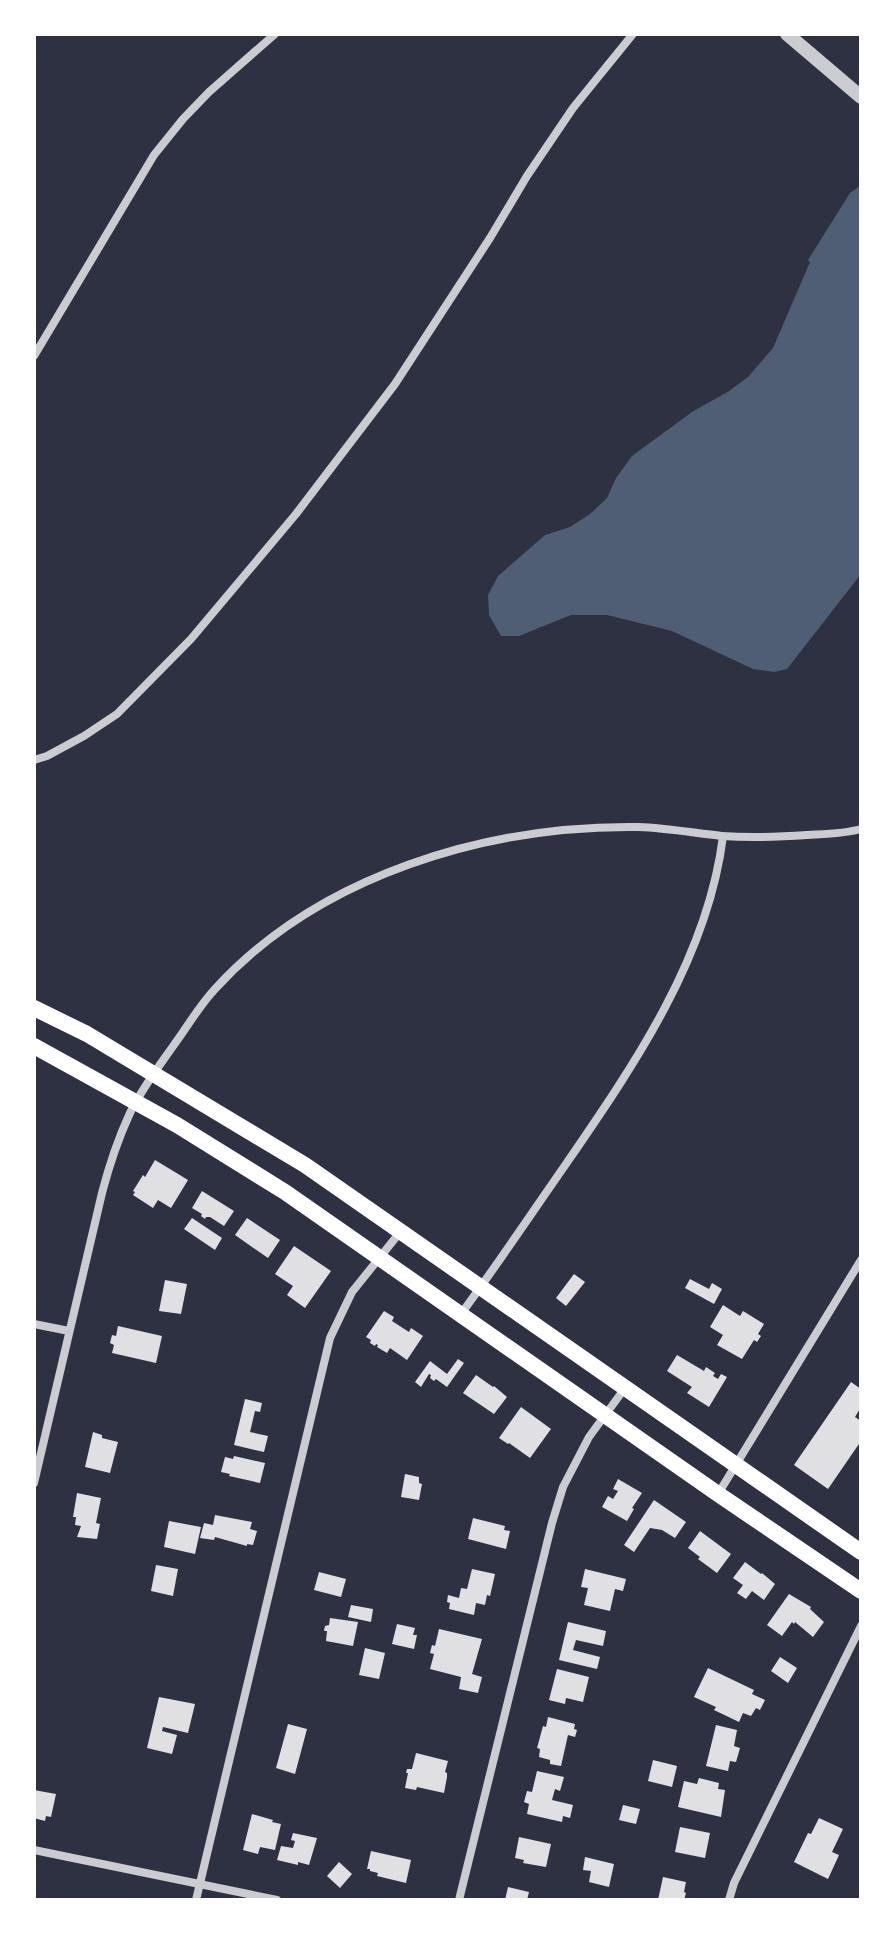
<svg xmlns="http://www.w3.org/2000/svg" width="895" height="1934" viewBox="0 0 895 1934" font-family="'Open Sans',sans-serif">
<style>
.water{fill:#4f5d75}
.building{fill:#e0e0e3}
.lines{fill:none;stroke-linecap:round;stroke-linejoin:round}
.minor{stroke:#caccd0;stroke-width:8}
.tertiary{stroke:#caccd0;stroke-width:14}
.primary{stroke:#fff;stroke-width:16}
</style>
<rect width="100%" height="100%" fill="#2d3142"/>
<!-- water -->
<polygon class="water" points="861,185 861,574 787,669 774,672 753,669 672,631 607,615 571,615 519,636 501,636 489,615 488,595 498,576 545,535 570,527 590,514 607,498 616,478 632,456 692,412 729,391 748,377 773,348 810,262 808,260 850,193"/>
<!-- building -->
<g class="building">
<polygon points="155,1160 188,1180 171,1208 158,1200 153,1208 133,1195 135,1192 133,1191 143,1175 145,1177"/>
<polygon points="202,1191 234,1211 224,1226 210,1217 206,1217 205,1219 201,1216 202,1214 192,1208"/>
<polygon points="192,1218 222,1238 215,1250 184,1229"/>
<polygon points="247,1218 280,1240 268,1258 235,1235"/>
<polygon points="294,1246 331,1271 305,1308 287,1295 293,1286 275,1274"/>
<polygon points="574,1274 585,1282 566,1306 556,1298"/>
<polygon points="690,1279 709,1289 712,1283 722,1289 714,1304 685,1288"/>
<polygon points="165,1280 187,1284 181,1314 159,1311"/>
<polygon points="723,1305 740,1316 743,1311 764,1324 758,1334 761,1336 757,1342 754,1340 742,1359 717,1345 723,1335 710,1327"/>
<polygon points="384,1311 394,1317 392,1321 409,1332 411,1328 423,1336 407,1360 390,1348 387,1353 377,1347 378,1345 376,1344 375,1346 370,1343 371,1340 366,1337"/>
<polygon points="118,1326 162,1336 156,1363 112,1353 114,1345 110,1343 112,1335 116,1336"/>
<polygon points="677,1355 704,1371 706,1367 715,1373 713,1376 718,1379 721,1374 727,1377 709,1407 687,1393 692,1387 667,1371"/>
<polygon points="458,1359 464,1363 447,1387 436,1379 434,1381 430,1378 431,1375 429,1374 421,1387 415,1382 430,1361 447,1374"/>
<polygon points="476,1375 493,1387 494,1386 507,1397 494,1414 463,1393"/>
<polygon points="851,1382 861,1389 861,1407 855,1417 861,1421 861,1441 828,1489 794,1465"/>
<polygon points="245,1399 262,1403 260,1412 255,1411 250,1432 268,1436 264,1452 234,1445"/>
<polygon points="521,1407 551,1429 530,1458 509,1443 508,1444 499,1438"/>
<polygon points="93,1432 102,1435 102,1438 118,1442 110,1473 85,1467"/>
<polygon points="234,1456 265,1463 260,1483 229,1476 230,1474 221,1472 225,1457 233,1459"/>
<polygon points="405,1474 419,1477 419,1483 422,1484 419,1500 401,1497"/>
<polygon points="618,1479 642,1493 632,1508 634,1509 627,1521 602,1507 608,1496 613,1499 618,1491 613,1489"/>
<polygon points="77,1493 101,1498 96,1523 100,1524 97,1539 77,1537 81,1526 75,1525 76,1517 73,1517"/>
<polygon points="654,1500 686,1522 675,1538 662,1530 650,1528 634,1552 624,1545"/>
<polygon points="215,1515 252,1522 250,1529 257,1531 253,1545 247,1544 247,1546 215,1537 214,1540 200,1538 204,1523 213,1525"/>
<polygon points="473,1518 505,1526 504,1530 510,1531 506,1549 468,1539"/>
<polygon points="169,1521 201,1527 195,1554 164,1547"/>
<polygon points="700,1531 731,1554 717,1573 698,1559 700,1557 688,1548"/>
<polygon points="745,1562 761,1574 762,1573 775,1584 764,1600 752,1591 746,1599 737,1593 743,1585 733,1578"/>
<polygon points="156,1565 178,1569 173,1596 151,1591"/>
<polygon points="472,1569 495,1574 490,1596 487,1595 485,1605 476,1603 474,1615 449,1609 450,1603 447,1602 448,1595 459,1598 461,1588 467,1589"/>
<polygon points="585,1569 626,1579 623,1591 615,1589 610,1611 584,1605 588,1588 581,1587"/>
<polygon points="319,1572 346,1579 341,1597 314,1590"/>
<polygon points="789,1594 811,1607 810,1609 824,1622 813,1637 795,1622 794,1624 792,1622 782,1636 767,1625"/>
<polygon points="351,1605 373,1609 371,1622 348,1617"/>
<polygon points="330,1618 358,1622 353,1646 326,1641 327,1631 324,1631 325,1626 329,1625"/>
<polygon points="568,1622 606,1631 603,1646 576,1640 573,1650 600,1657 597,1669 559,1660"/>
<polygon points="397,1624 415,1628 413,1635 417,1635 414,1649 392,1644"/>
<polygon points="439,1629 482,1639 472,1674 482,1677 478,1693 459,1689 461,1677 430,1669 434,1654 430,1653 432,1645 435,1646"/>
<polygon points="365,1648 385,1653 379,1679 359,1675"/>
<polygon points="780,1657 797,1668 788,1683 771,1671"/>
<polygon points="708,1668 754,1690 752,1694 765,1700 760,1710 756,1708 751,1716 743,1713 739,1722 714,1710 716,1707 694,1697"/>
<polygon points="557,1669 589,1677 583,1702 566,1698 565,1704 549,1700"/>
<polygon points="159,1697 195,1704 188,1733 163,1727 162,1731 177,1735 172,1754 147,1748"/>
<polygon points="548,1717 575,1724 574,1729 577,1730 575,1737 568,1735 561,1766 550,1764 550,1760 539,1757 540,1749 537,1748 543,1726 546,1727"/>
<polygon points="288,1724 307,1729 295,1774 276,1768"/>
<polygon points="716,1725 737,1730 734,1746 740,1748 736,1762 730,1761 728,1771 706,1766"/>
<polygon points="416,1753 448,1761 445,1772 447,1773 447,1777 444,1793 417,1787 416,1790 405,1788 408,1773 406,1773 407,1769 412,1769"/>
<polygon points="653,1760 677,1766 672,1787 648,1781"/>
<polygon points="537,1771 564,1777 560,1791 555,1789 552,1800 573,1805 570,1818 563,1816 562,1822 527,1814 529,1804 524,1802 527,1791 532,1792"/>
<polygon points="699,1778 719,1783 718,1789 725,1790 721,1817 678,1807 684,1781 697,1784"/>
<polygon points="34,1790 56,1794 51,1817 46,1816 45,1821 34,1818"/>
<polygon points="623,1805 640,1809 636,1824 619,1820"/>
<polygon points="252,1814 273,1820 272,1822 281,1824 275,1850 260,1847 258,1854 243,1850"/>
<polygon points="819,1818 843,1829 832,1852 839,1855 828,1879 794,1862 808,1833 811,1834"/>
<polygon points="680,1827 710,1833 705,1858 675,1852"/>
<polygon points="293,1833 317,1838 309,1865 298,1862 298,1865 277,1860 281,1846 293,1848 295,1841 291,1840"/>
<polygon points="519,1837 551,1844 546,1867 523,1863 524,1860 515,1858"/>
<polygon points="371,1851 411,1860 406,1883 377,1876 378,1873 370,1871 370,1869 367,1869"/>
<polygon points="585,1857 614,1864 609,1887 589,1882 591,1871 583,1870"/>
<polygon points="339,1862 352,1874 340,1888 327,1876"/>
<polygon points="663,1877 686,1882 684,1892 686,1893 684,1900 658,1900"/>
<polygon points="508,1887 529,1892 527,1900 505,1900"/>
</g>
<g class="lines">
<!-- minor -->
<g class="minor">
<polyline points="34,356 154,155 183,119 209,92 275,34"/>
<polyline points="34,760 47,756 84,736 117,714 191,639 296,514 395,384 490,238 527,176 573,108 633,34"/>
<path d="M461,1314C497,1265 531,1214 566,1164C634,1065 708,958 723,836"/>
<polyline points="34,1324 69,1331"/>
<path d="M34,1483L102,1193C109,1166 118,1139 130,1113C142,1088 160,1065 176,1042C189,1024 200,1005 215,989C319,875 487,825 638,827C667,828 694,833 722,836C751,838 779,837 807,835C825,834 843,834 861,829"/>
<polyline points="718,1494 861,1260"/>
<polyline points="34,1850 277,1900"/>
<polyline points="196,1900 330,1338 352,1292 401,1231"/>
<polyline points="459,1900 552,1523 563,1487 589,1437 625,1388"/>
<polyline points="729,1900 734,1883 861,1626"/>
</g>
<!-- tertiary -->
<polyline class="tertiary" points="787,34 861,97"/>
<!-- primary -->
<g class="primary">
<polyline points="34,1008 87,1034 305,1165 861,1552"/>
<polyline points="34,1046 177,1125 285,1192 718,1494 861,1591"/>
</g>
</g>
<!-- border -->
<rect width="895" height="1934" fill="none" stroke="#ffffff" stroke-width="72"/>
</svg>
